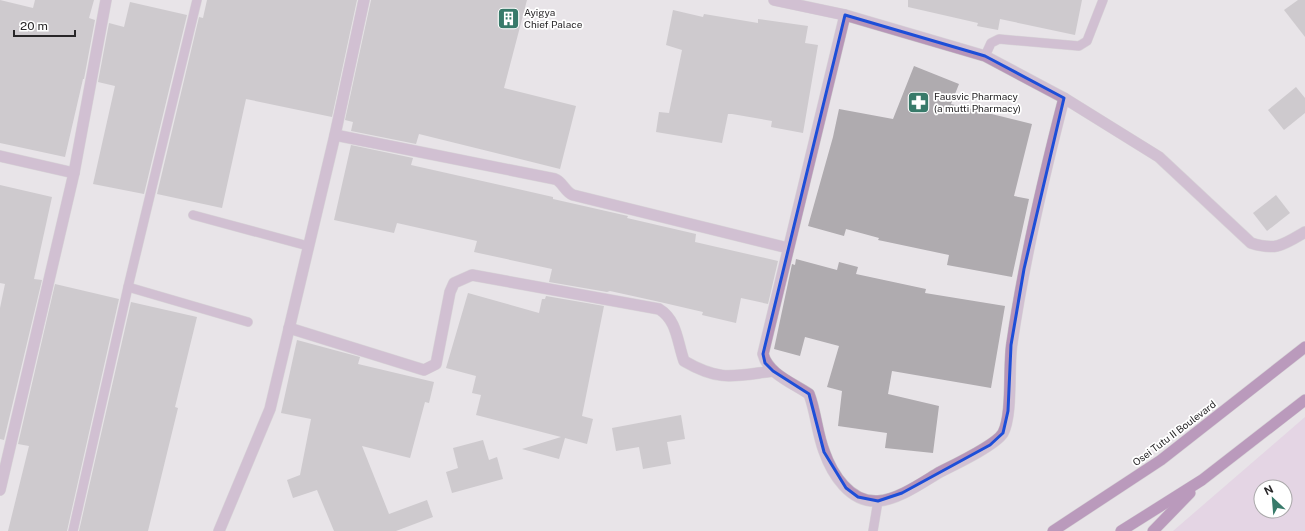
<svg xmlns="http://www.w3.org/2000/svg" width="1305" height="531" viewBox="0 0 1305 531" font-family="'Public Sans',sans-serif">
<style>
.green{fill:#e0c4e0;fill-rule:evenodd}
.building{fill:#afabaf}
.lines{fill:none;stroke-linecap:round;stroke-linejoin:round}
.service-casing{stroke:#c5c2c5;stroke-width:10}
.minor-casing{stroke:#c5c2c5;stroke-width:12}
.tertiary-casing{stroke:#c5c2c5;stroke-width:12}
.trunk-casing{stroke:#c5c2c5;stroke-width:12}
.service{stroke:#b795b8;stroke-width:9}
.minor{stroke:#b795b8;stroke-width:11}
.tertiary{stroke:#b795b8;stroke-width:11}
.trunk{stroke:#844287;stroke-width:11}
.marked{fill:none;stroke:#1d4ed8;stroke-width:3;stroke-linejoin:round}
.labels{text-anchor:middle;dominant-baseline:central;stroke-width:3.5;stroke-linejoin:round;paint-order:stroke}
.poi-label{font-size:10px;fill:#282628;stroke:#fff;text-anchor:start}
.street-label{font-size:10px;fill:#282628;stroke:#fff}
</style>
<rect width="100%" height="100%" fill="#e8e4e8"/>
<!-- green -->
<path class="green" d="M1305,417V531H1173ZM1261,487H1285V511H1261Z"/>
<!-- building -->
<g class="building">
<polygon points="0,0 33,8 35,0 94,0 89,18 95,20 84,79 83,79 65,157 0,143"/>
<polygon points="207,0 357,0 332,117 246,99 222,208 157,194 199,17 203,18"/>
<polygon points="371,0 527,0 504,88 576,106 560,169 419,134 416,144 351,131 353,122 345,120"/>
<polygon points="908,0 1082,0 1075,35 1000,19 998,30 977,26 978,23 908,7"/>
<polygon points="1298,0 1305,0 1305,37 1284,10"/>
<polygon points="130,2 187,15 144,194 93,184 115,86 98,82 109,23 124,27"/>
<polygon points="673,10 703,17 704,14 758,23 758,19 808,26 805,43 818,45 803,133 771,127 772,121 732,114 728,114 722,143 656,132 659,112 669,113 682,50 666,45"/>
<polygon points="914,66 959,84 951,104 1032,124 1014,196 1029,199 1012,277 947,265 949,255 878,240 879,238 846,229 844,236 808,226 833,137 839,109 893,119"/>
<polygon points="1296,87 1305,98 1305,113 1284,130 1268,110"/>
<polygon points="351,145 413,158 411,165 553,197 553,199 628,216 627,218 696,234 695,242 778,261 768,304 741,298 736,323 702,315 703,312 660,302 610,291 607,292 549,282 552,269 474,252 477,241 397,223 394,233 334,220"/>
<polygon points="0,185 52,197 34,279 42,280 4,440 0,439 0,308 5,284 0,283"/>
<polygon points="1276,195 1290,213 1267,231 1253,213"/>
<polygon points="796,259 837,270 839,262 858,267 856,274 926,289 925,293 1005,306 991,388 892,371 888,394 939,406 933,453 885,448 887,433 838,426 842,391 827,387 839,346 805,337 800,356 774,349 792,264 795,265"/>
<polygon points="55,284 119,299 67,531 8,531 29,446 18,444"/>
<polygon points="468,293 539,313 542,299 545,299 546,296 604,306 582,416 593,419 587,444 565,438 559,459 522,449 561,437 476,415 481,395 472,393 476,376 446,368"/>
<polygon points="131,302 197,317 175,407 178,408 148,531 79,531"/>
<polygon points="297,340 360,357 358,364 434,382 429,403 425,402 410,458 362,446 389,514 427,500 433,517 396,531 334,531 317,490 293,498 287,480 300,475 311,419 281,413"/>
<polygon points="681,415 685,439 667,442 671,464 643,469 639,447 616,451 612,428"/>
<polygon points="483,440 489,460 497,457 503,479 452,493 446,472 458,468 453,448"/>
</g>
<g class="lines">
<defs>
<g id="service">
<polyline points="985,56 991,43 999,39 1079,46 1087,41 1103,0"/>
<polyline points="193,215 308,246"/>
<polyline points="128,287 248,322"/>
<polyline points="73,531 128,287 197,0"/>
<polyline points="873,531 878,501"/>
</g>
<g id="minor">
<path d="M845,15L763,354C768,374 793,383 809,394C816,412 817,433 824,451C832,474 850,503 878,501C898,500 923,482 940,472C954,465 996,445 1003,433C1013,414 1008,366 1012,343C1024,260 1043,179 1064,98"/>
<path d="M335,135L555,179C562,181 565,192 573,195L788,248"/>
<polyline points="0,156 74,173"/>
<path d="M289,328L424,370L436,364L450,292L454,283L472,275L659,309C677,320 677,341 684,361C720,382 734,376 773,371"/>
<polyline points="0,490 74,173 106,0"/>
</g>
<g id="tertiary">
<path d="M774,0L845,15L985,56L1064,98L1159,157L1251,243C1276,251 1283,245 1305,232"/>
<polyline points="219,531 270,409 335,135 364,0"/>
</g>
<g id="trunk">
<polyline points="1053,531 1161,460 1305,347"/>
<polyline points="1121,531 1202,480 1305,400"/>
<polyline points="1153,531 1190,493"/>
</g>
</defs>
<!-- service casing -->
<use href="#service" class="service-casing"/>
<!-- minor casing -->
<use href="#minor" class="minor-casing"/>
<!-- tertiary casing -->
<use href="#tertiary" class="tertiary-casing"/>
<!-- trunk casing -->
<use href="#trunk" class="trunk-casing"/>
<!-- service -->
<use href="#service" class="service"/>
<!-- minor -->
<use href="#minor" class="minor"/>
<!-- tertiary -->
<use href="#tertiary" class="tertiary"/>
<!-- trunk -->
<use href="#trunk" class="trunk"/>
</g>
<!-- marked area -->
<path d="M0 0H1305V531H0ZM845,15L985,56L1064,98L1024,269L1011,345L1008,411L1003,433L990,445L902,493L878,501L858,497L846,488L824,452L809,394L773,371L765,363L763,354Z" fill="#e8e4e8" fill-opacity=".55" fill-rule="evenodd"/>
<path class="marked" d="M845,15L985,56L1064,98L1024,269L1011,345L1008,411L1003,433L990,445L902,493L878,501L858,497L846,488L824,452L809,394L773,371L765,363L763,354Z"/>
<!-- icons -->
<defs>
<symbol id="building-square" viewBox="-11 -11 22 22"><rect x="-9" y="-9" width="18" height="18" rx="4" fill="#387a6a" stroke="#fff"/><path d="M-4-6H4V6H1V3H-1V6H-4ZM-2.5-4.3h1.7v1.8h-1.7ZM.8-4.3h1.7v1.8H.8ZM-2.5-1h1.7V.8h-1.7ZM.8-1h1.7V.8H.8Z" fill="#fff"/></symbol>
<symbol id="pharmacy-square" viewBox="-11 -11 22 22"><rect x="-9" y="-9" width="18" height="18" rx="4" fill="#387a6a" stroke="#fff"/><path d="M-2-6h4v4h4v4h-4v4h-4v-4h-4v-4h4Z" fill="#fff"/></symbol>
</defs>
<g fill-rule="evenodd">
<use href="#building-square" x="496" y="6" width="25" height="25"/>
<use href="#pharmacy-square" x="906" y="90" width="25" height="25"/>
</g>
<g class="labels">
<!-- poi labels -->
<g class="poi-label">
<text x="524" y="12">Ayigya<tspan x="524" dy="12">Chief Palace</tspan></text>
<text x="934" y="96">Fausvic Pharmacy<tspan x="934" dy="12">(a mutti Pharmacy)</tspan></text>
</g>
<!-- street labels -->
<g class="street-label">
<text transform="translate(1174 433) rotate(-37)">Osei Tutu II Boulevard</text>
</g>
</g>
<!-- north arrow -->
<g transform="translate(1273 499) rotate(334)"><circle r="19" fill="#ffffff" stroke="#a9a8a9"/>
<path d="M0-3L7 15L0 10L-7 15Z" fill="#387a6a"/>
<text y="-6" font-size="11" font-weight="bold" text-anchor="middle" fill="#282628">N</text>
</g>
<!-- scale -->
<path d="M14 30v6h61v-6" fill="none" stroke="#282628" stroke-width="2"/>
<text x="20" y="30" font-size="12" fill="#282628" stroke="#ffffff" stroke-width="3" paint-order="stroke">20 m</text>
</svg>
